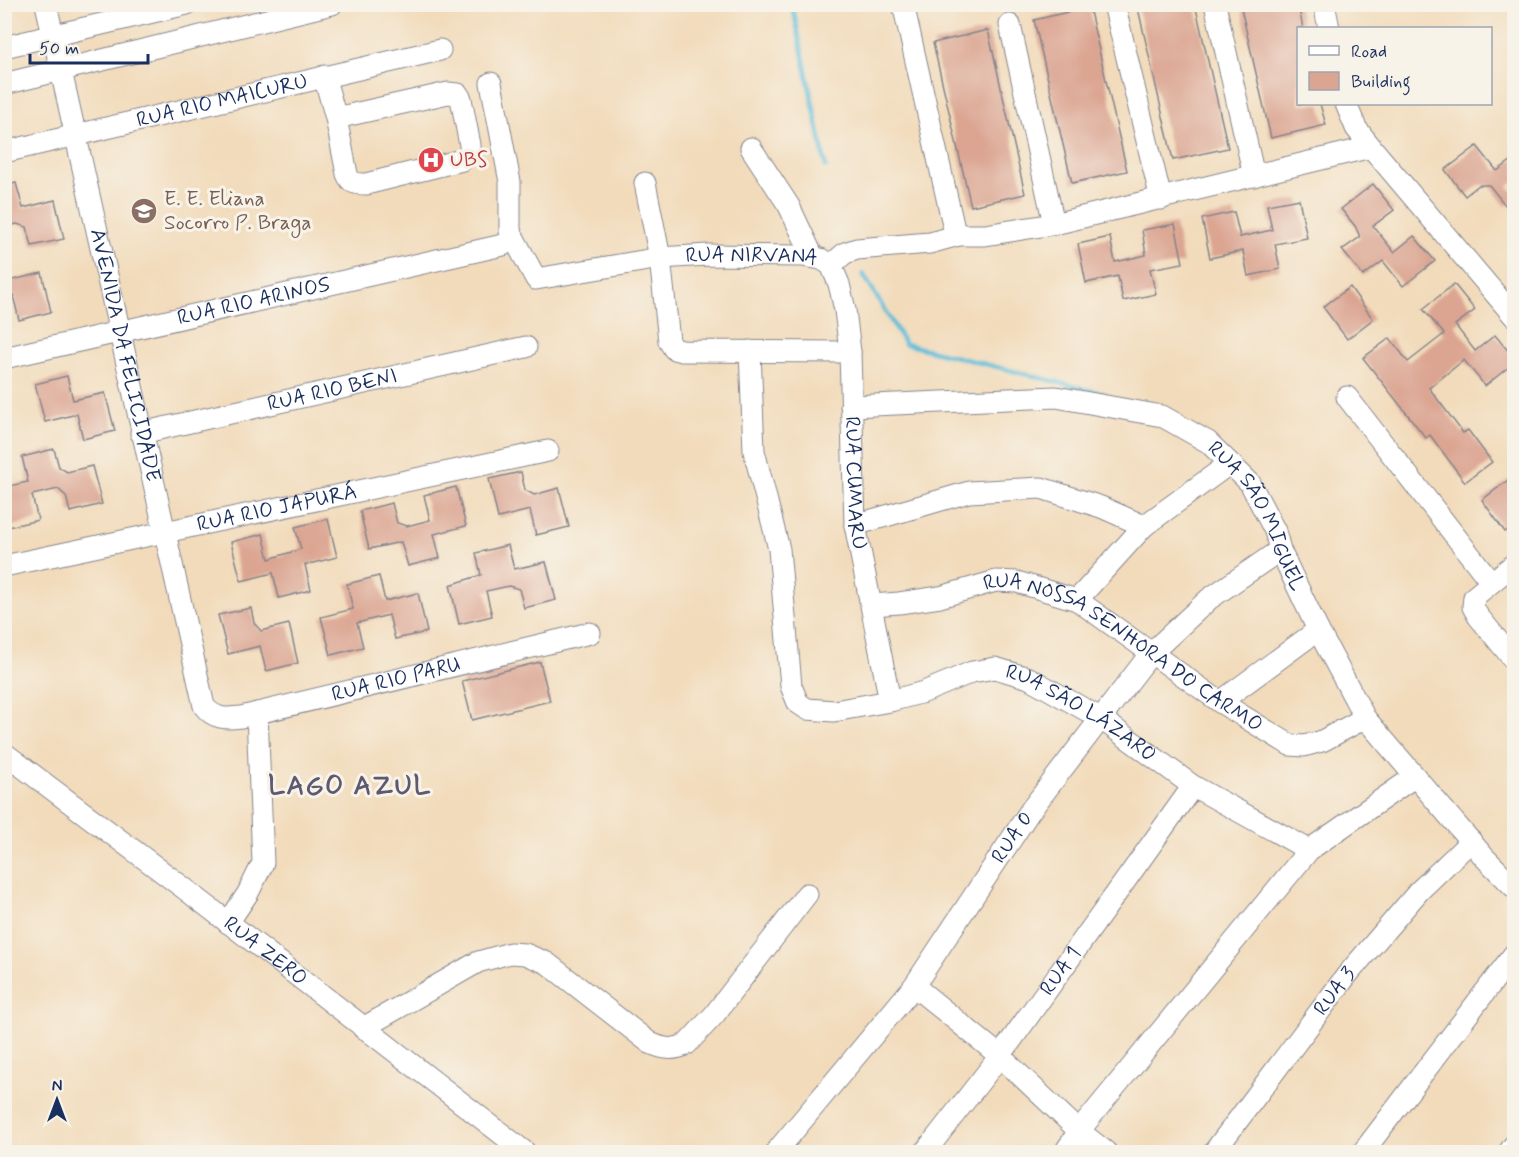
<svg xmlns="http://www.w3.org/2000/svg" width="1519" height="1157" viewBox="0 0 1519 1157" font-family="Mynerve,sans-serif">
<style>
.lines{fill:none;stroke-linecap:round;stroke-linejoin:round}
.stream{stroke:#5abbd8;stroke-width:4.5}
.building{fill:#dba592}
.minor-casing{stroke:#86858c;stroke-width:23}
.minor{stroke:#fff;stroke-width:21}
.labels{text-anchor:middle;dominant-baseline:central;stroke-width:6;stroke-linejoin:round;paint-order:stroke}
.street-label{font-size:21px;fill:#1b2f5e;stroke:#f7f3e8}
.health-label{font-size:21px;fill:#be3a42;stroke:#f7f3e8;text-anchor:start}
.education-label{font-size:21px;fill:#785e54;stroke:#f7f3e8;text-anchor:start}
.district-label{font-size:27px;font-weight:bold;letter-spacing:1.5px;fill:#5e5870;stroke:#f7f3e8}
</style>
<rect width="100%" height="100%" fill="#f7f3e8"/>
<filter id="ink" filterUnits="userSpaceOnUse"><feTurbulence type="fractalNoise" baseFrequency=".0167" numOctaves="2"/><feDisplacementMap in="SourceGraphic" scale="12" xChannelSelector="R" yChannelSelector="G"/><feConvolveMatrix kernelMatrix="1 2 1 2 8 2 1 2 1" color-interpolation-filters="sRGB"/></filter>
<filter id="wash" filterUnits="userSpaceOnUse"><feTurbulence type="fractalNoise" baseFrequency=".008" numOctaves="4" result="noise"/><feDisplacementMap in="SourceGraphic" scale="24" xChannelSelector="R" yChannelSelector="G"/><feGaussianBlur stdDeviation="1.35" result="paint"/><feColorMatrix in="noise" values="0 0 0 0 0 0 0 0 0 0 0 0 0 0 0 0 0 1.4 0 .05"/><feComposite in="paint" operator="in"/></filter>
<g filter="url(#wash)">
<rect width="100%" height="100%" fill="#f2dbbb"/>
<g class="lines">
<!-- stream -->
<g class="stream">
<polyline points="789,4 794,13 826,167"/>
<polyline points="863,274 905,344 1105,394"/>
</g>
</g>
<g id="blocks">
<!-- building -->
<g class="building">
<polygon points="1137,4 1195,4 1228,148 1173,160"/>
<polygon points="1240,4 1298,4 1303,28 1299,28 1299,104 1320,104 1326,125 1271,138"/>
<polygon points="1089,7 1127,171 1072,183 1034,20"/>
<polygon points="988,30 1025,194 971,206 933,43"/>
<polygon points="1477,146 1497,171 1515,158 1515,182 1508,186 1515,194 1515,200 1506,206 1489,185 1479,185 1465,196 1445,170"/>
<polygon points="16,183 23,208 55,200 64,239 32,246 27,227 17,224 4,227 4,186"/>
<polygon points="1373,184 1394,210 1373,226 1394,252 1414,236 1435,261 1403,286 1383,261 1363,276 1342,250 1360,237 1355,226 1341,209"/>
<polygon points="1299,199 1307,238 1275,244 1280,269 1248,276 1243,251 1210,258 1202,219 1234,212 1240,237 1272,230 1267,205"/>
<polygon points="1175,224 1183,263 1150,269 1156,294 1123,301 1118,276 1086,283 1078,244 1110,237 1115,262 1146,255 1142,230"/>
<polygon points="42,273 51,312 19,320 13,295 4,297 4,282"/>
<polygon points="1454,284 1475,310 1455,325 1475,351 1495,335 1515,359 1515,362 1485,386 1464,360 1429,388 1463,433 1468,430 1492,462 1465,482 1430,435 1426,438 1363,358 1390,338 1408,362 1444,334 1423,309"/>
<polygon points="1350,287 1373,319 1347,339 1323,307"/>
<polygon points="67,376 73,400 105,393 115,431 83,439 77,414 45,422 35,384"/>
<polygon points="54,449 59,467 67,472 92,466 102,504 70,512 66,496 58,489 32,495 38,520 4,528 4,487 28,482 22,457"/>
<polygon points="521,472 525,490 534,495 559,488 569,527 536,535 530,510 498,518 489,479"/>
<polygon points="1515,475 1515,493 1509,497 1515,504 1515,525 1505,532 1482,500"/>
<polygon points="456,487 466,526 434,534 440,558 408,566 401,542 369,549 360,511 392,503 397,523 407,526 430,520 424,495"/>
<polygon points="328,519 337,557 305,565 311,590 279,598 273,573 241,581 231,542 263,534 269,559 301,549 295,527"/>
<polygon points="508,545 514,569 546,562 556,600 524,608 519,589 509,586 486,591 492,616 459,624 450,585 481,575 476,553"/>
<polygon points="379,576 385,601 418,593 427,632 395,639 389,615 357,623 363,647 331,655 321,617 353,609 347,584"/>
<polygon points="251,608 254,623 261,631 289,624 298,663 266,671 260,646 228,654 218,615"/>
<polygon points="540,662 550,701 472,720 462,681"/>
</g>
</g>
</g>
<g filter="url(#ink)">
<use href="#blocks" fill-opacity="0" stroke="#86858c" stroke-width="1.5"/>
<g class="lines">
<defs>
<g id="minor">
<path id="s1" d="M46,4L204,706C214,719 225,719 241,717L590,633"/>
<polyline points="903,4 954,229 959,235"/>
<polyline points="1114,4 1161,199"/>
<polyline points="1215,4 1254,176"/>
<polyline points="1324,4 1329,28"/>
<polyline points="1010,25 1054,224"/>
<polyline points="4,47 187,4"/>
<path d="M324,76L336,118L448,93L458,94L461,99L470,145V154L462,160L366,184C356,184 351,184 347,174L336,118"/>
<path id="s2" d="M491,83L510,182V231L536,279L660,258L708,255L802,256L821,259L831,265L839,284L845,310L850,352L855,525L890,701"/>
<polyline points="4,84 332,4"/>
<polyline points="1346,104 1356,128 1371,147 1514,316"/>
<polyline points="751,148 789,206 813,257"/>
<path id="s3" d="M4,152L440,50"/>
<polyline points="645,183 660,258 669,341 674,349 682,351 850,352"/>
<polyline points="831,265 845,253 857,249 930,243 959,235 985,235 1054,224 1371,147"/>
<path id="s4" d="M750,351L754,451L779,549L791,686L798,703L807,709L834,711L890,701L924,692L972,672L995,668L1029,678L1100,718L1193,786L1309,850"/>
<path id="s5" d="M4,358L503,245"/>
<polyline points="1347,397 1491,582"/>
<path id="s6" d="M851,406L1056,397L1162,416L1208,442L1250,483L1275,531L1280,550L1318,630L1365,718L1485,858L1514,887"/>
<path id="s7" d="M141,433L526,347"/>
<polyline points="855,525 969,492 1041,488 1101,507 1144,526"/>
<polyline points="1514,564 1474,597 1473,607 1478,616 1514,660"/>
<path id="s8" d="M4,566L548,451"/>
<polyline points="1077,600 1144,526 1229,464"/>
<path id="s9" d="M872,605L899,603L940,597L996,581L1017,582L1077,600L1220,702L1290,745L1304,746L1322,741L1365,718"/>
<polyline points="1220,702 1318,630"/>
<path id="s10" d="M4,753L185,889L525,1152"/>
<polyline points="228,923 248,893 263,863 257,713"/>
<polyline points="914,986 1000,1056 1079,1131 1106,1152"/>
<path d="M363,1028L478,962L510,953L525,954L547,963L650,1043C663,1049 674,1051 687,1044L714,1015L807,894"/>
<path id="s11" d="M776,1152L914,986L1030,811L1151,653L1209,599L1280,550"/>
<path id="s12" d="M925,1152L1000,1056L1193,786"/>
<polyline points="1065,1152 1079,1131 1309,850 1414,777"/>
<path id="s13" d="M1214,1152L1347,975L1419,891L1471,841"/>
<polyline points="1363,1152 1514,954"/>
<polyline points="1509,1152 1514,1145"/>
</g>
</defs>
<!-- minor casing -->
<use href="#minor" class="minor-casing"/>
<!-- minor -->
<use href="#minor" class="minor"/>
</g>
</g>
<!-- icons -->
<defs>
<symbol id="hospital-disc" viewBox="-11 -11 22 22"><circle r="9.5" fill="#e0444e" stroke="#f7f3e8"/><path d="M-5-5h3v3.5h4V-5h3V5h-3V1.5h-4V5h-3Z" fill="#fff"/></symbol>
<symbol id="school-disc" viewBox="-11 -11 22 22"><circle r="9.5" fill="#8d6e63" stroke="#f7f3e8"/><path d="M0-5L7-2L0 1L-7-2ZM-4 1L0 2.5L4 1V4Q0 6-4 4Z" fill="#fff"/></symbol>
</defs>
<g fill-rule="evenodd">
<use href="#hospital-disc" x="416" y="145" width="30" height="30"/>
<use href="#school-disc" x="129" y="196" width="30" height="30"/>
</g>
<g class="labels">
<!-- street labels -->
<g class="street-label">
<text stroke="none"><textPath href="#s3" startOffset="224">RUA RIO MAICURU</textPath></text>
<text stroke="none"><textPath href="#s2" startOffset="422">RUA NIRVANA</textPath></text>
<text stroke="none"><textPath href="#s5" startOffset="256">RUA RIO ARINOS</textPath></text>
<text stroke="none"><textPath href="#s1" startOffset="360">AVENIDA DA FELICIDADE</textPath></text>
<text stroke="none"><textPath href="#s7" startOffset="196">RUA RIO BENI</textPath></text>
<text stroke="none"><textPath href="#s2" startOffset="724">RUA CUMARU</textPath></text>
<text stroke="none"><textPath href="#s8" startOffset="279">RUA RIO JAPURÁ</textPath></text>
<text stroke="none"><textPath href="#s6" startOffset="456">RUA SÃO MIGUEL</textPath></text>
<text stroke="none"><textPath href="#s9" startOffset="274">RUA NOSSA SENHORA DO CARMO</textPath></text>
<text stroke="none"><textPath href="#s1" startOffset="920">RUA RIO PARU</textPath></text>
<text stroke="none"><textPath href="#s4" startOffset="660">RUA SÃO LÁZARO</textPath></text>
<text stroke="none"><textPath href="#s11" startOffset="394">RUA 0</textPath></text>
<text stroke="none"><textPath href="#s10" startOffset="328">RUA ZERO</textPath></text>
<text stroke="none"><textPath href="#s12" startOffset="226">RUA 1</textPath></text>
<text stroke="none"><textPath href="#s13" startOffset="201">RUA 3</textPath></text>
</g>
<!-- health labels -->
<g class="health-label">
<text x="450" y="160">UBS</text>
</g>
<!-- education labels -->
<g class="education-label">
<text x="164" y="199">E. E. Eliana<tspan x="164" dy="24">Socorro P. Braga</tspan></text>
</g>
<!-- district labels -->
<g class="district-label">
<text x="350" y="786">LAGO AZUL</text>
</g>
</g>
<!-- margin -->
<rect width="1519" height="1157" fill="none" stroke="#f7f3e8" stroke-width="24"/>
<!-- legend -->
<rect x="1297" y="27" width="195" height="78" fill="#f7f3e8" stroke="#9fa5b1" stroke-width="1.5"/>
<rect x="1309" y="46" width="30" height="9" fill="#ffffff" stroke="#9fa5b1" stroke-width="1.5"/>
<text x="1351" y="57" font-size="18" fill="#1b2f5e">Road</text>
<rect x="1309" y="72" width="30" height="18" fill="#dba592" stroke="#9fa5b1" stroke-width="1.5"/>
<text x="1351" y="87" font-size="18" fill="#1b2f5e">Building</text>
<!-- north arrow -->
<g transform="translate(57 1100)" stroke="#f7f3e8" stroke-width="4.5" paint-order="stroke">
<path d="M0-4.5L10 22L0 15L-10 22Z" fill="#1b2f5e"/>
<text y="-9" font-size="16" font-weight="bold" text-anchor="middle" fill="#1b2f5e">N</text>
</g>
<!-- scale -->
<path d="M30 54v9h118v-9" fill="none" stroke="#1b2f5e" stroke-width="3"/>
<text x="39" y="54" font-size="18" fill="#1b2f5e" stroke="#f7f3e8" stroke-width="4.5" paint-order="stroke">50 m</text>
</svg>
